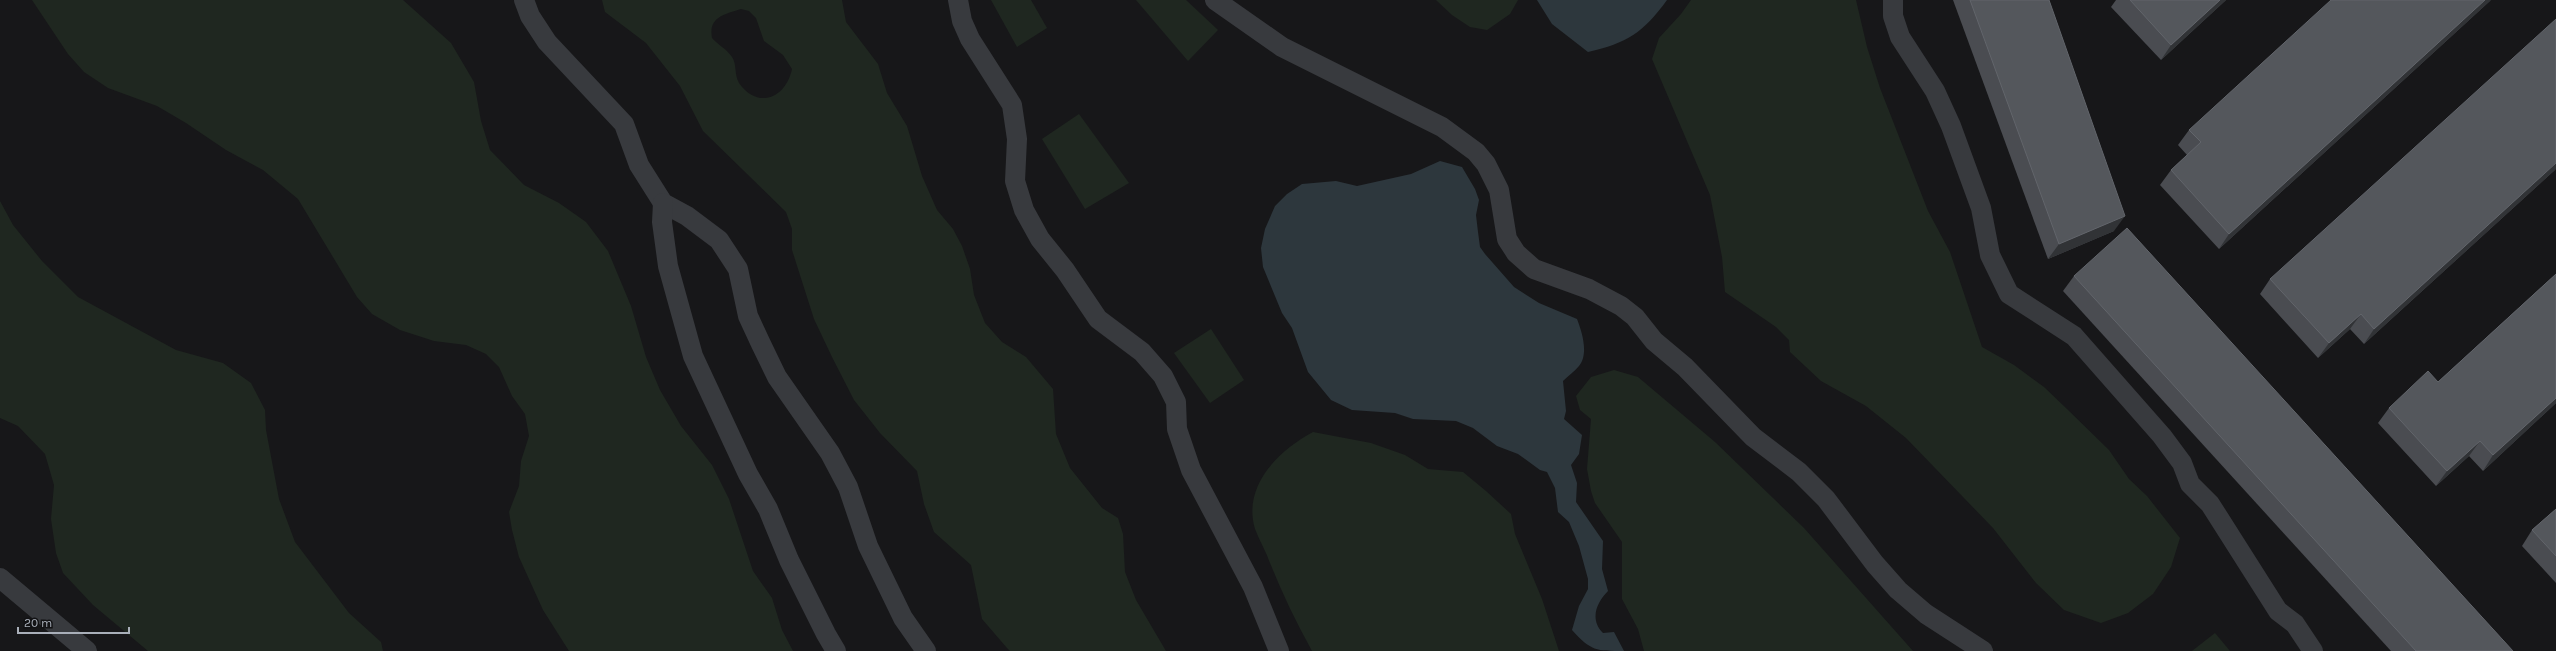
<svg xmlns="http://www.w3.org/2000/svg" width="2556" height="651" viewBox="0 0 2556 651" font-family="Karla,sans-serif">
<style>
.green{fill:#1f2720;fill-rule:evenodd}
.water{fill:#2d373d}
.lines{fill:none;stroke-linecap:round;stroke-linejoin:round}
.lane{stroke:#383a3e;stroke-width:20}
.wall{fill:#4a4c51}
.shaded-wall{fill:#313336}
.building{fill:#54575c;stroke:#62656b}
</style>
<rect width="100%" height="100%" fill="#171719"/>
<!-- green -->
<g class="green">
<polygon points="32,0 403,0 451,43 474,82 481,121 490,150 524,185 559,203 586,222 608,251 631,306 646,357 660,390 681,426 712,465 729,499 753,571 772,598 782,630 793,651 569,651 543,610 519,557 512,530 509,512 519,486 521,461 529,436 525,414 512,396 499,367 486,354 466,345 434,341 400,330 372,314 357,297 298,199 263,170 226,150 186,123 157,106 108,88 84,72 68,54"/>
<path d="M602,0H842L846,22L878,64L887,93L907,126L922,176L937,210L953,229L962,246L970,269L974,295L985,323L1002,342L1026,357L1053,389L1056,434L1070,468L1102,508L1118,518L1123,534L1125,572L1136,600L1166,651H1010L1007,648L982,619L971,565L934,532L924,504L917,471L880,433L854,400L832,357L814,319L792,250V229L786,212L703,131L680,86L646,43L605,12ZM741,9L749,11L756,18L764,41L783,55L792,69C786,98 758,110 739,83C734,75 737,64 732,57C727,49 718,45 712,38C708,17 725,14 741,9Z"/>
<polygon points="991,0 1031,0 1047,28 1017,47"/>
<polygon points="1136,0 1186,0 1218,30 1188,61"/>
<polygon points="1436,0 1518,0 1510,14 1487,30 1470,27 1452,15"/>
<polygon points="1691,0 1856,0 1867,47 1880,88 1928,211 1950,252 1982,347 2014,365 2044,387 2067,409 2109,450 2129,479 2147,496 2180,538 2171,567 2153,594 2128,613 2101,623 2064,610 2036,583 1993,528 1906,438 1866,406 1821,381 1790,352 1789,340 1776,327 1725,292 1722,257 1710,195 1652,59 1659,38 1681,14"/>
<polygon points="1079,114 1129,183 1085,209 1042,139"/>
<polygon points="0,201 13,225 42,261 78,297 176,350 223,363 251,383 265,410 266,430 279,499 295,542 349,613 381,642 383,651 148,651 93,605 63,573 56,553 51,519 54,485 45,454 18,426 0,418"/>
<polygon points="1211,329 1244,380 1210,403 1174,353"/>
<polygon points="1614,370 1638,377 1715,442 1804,528 1913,651 1644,651 1638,629 1622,599 1622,542 1595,503 1591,491 1587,469 1591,419 1580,410 1576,396 1591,377"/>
<path d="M1313,432L1371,443L1405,455L1428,469L1463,472L1486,491L1511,514L1515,534L1542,599L1559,651H1312C1296,622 1282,593 1270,563C1266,551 1259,540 1255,529C1242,486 1279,450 1313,432Z"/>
<polygon points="2215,633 2230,651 2192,651"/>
</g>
<!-- water -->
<g class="water">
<path d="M1537,0H1667C1643,33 1627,43 1588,52L1552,24Z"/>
<path d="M1440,161L1462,167L1475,189L1479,200L1476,215L1478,232L1480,247L1485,254L1514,287L1539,303L1577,319C1582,332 1589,354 1579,366C1575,371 1568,376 1563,381L1566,411L1564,419L1582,435L1579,454L1571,465L1577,483L1576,502L1603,541L1602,569L1608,591C1597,602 1589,619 1603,633L1614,632L1624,651C1596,651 1591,651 1572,630L1579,606L1588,589V579L1579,546L1569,522L1558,512L1555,488L1547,472L1540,470L1518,454L1497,446L1473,428L1456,421L1413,419L1395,413L1352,410L1331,400L1308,372L1292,328L1282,313L1263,267L1261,248L1265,229L1275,206L1287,194L1302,184L1336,181L1357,186L1411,174Z"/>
</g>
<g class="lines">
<!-- lane -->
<g class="lane">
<polyline points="524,0 530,16 547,42 624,124 639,165 663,203 687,216 719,240 738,269 748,316 761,344 777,377 830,453 848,487 868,546 903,618 926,651"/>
<polyline points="958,0 962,21 970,39 1012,105 1017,139 1015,181 1024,210 1040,239 1065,270 1098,319 1142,352 1163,376 1176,402 1177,429 1191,470 1253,587 1279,651"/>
<polyline points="1215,0 1282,47 1442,127 1476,152 1486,164 1499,190 1507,239 1516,253 1534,269 1589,289 1621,306 1635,317 1654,341 1685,367 1753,437 1799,472 1826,499 1875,564 1898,590 1926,614 1983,651"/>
<polyline points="1893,0 1893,16 1900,37 1935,91 1951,126 1981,208 1990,255 2009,294 2074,336 2162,436 2182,463 2190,484 2210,504 2278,611 2295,624 2313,651"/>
<polyline points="663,203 662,222 668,266 693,356 748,474 768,509 789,560 826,634 836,651"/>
<polyline points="0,578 87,651"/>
</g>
</g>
<!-- wall -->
<g class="wall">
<polygon points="1953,0 2049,0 2114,231 2048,259"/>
<polygon points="2116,0 2226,0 2161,60 2111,7"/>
<polygon points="2491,0 2219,249 2160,185 2171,170 2187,155 2178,145 2189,130"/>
<polygon points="2556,169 2364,344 2350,329 2318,358 2260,294 2270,279"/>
<polygon points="2556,274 2556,403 2483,471 2469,456 2436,486 2378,423 2389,408 2438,382"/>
<polygon points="2074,276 2513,651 2391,651 2063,291"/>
<polygon points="2556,509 2556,583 2522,546 2532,530"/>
</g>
<!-- shaded-wall -->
<g class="shaded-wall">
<polygon points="2220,0 2226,0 2161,60 2171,45"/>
<polygon points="2485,0 2491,0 2219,249 2229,234"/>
<polygon points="2556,163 2556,169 2364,344 2374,329"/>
<polygon points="2125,216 2114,231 2048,259 2059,244"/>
<polygon points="2361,314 2350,329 2318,358 2329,343"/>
<polygon points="2556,398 2556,403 2483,471 2493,455"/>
<polygon points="2480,441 2469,456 2436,486 2447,471"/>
</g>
<!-- building -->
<g class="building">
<polygon points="1970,0 2049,0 2125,216 2059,244"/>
<polygon points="2130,0 2220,0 2171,45"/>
<polygon points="2331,0 2485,0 2229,234 2171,170 2201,142 2189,130"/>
<polygon points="2556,19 2556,163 2374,329 2361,314 2329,343 2270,279"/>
<polygon points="2127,228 2513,651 2416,651 2074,276"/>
<polygon points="2556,274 2556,398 2493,455 2480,441 2447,471 2389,408 2428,371 2438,382"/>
<polygon points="2556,509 2556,556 2532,530"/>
</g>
<!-- scale -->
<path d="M18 627v6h111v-6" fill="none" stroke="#a9afb9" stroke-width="2"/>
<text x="24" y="627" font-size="12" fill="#a9afb9" stroke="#121214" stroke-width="3" paint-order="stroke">20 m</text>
</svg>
